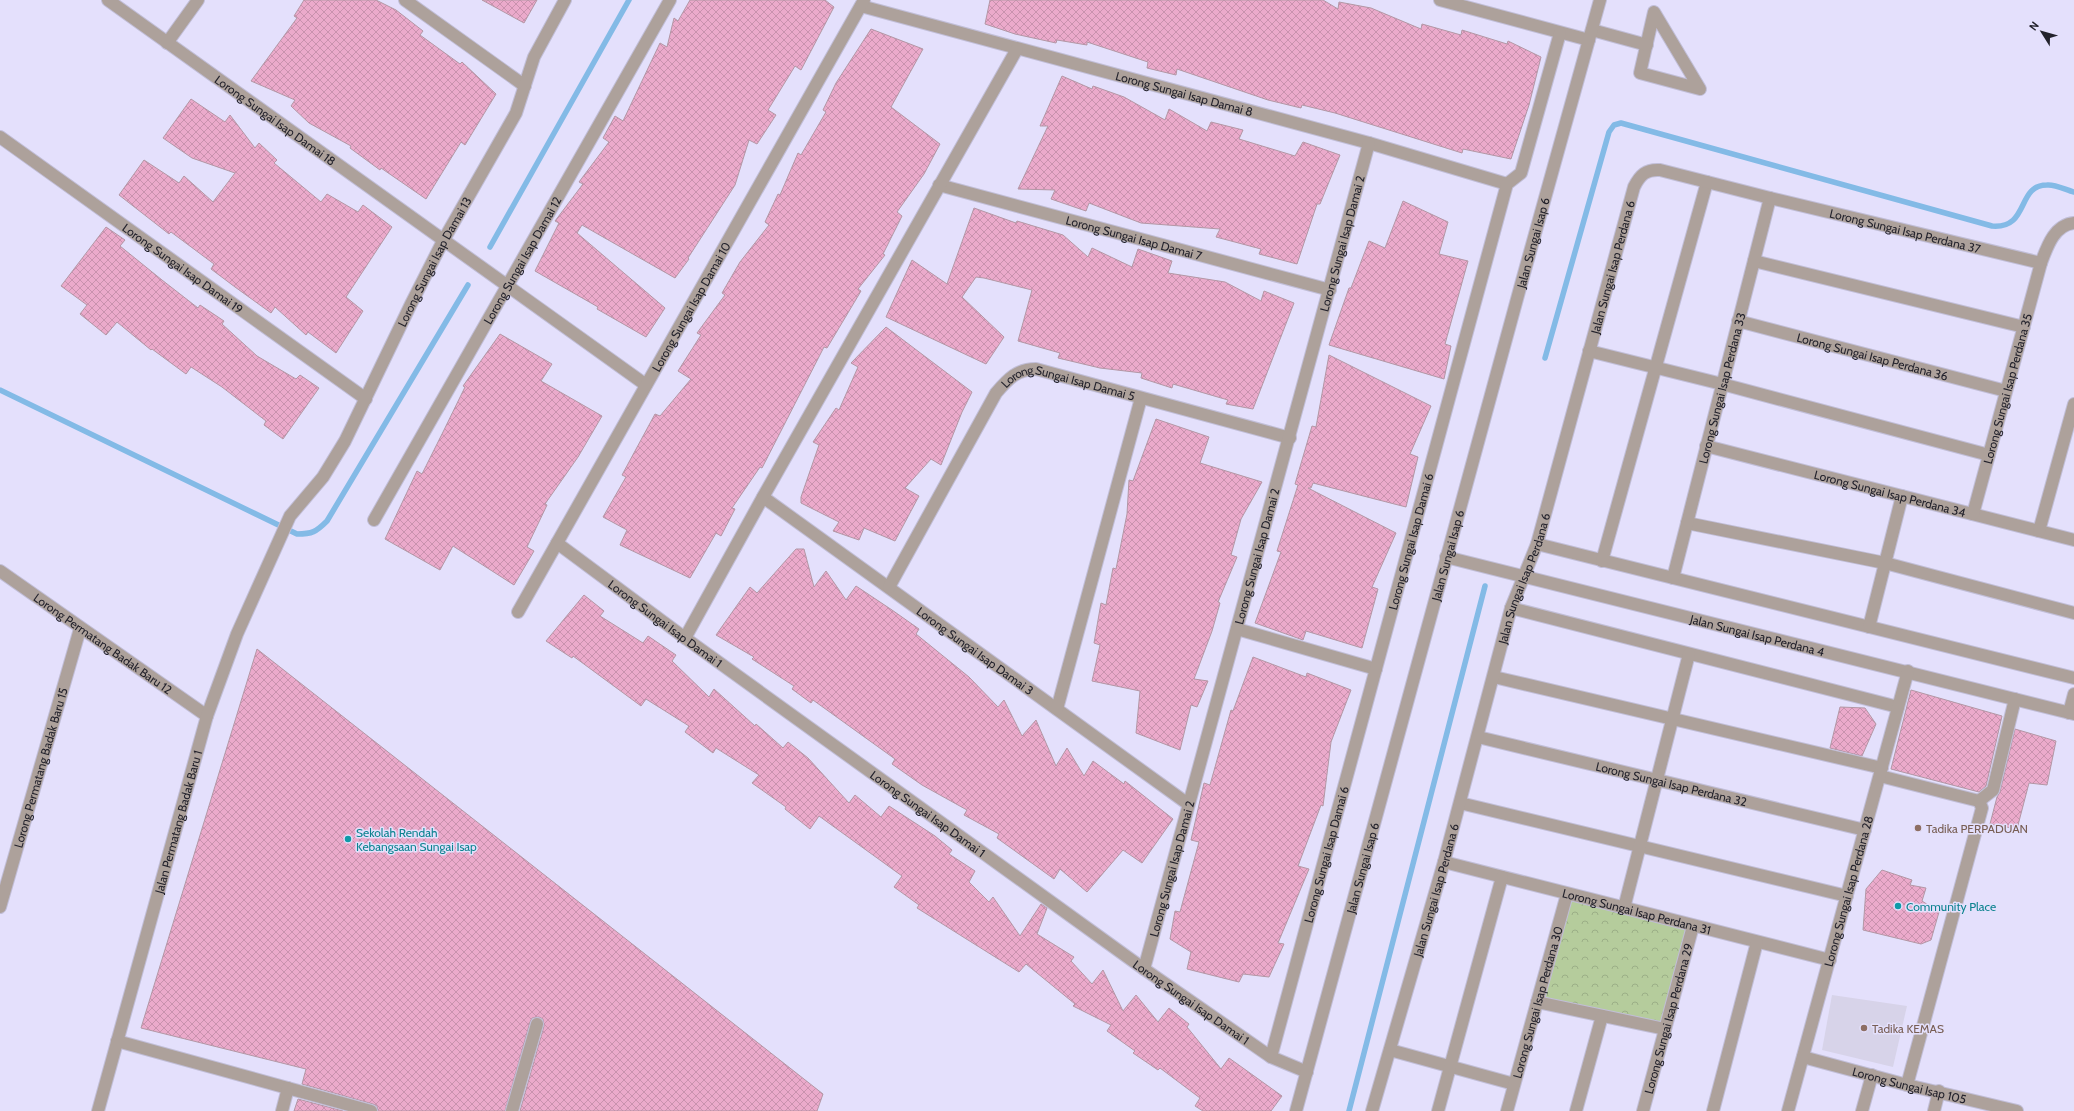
<svg xmlns="http://www.w3.org/2000/svg" width="2074" height="1111" viewBox="0 0 2074 1111" font-family="Cabin,sans-serif">
<style>
.education{fill:#d7d3e9}
.park{fill:url(#park-crowns)}
.lines{fill:none;stroke-linecap:round;stroke-linejoin:round}
.stream{stroke:#83bae6;stroke-width:5.5}
.building{fill:url(#building-cross-hatch);stroke:#b397a5}
.minor-casing{stroke:#c1bed7;stroke-width:14}
.minor{stroke:#ada19b;stroke-width:12}
.education-dot{fill:#8d6e63;stroke:#e4e0fc;stroke-width:1.5}
.culture-dot{fill:#0f9aa8;stroke:#e4e0fc;stroke-width:1.5}
.labels{text-anchor:middle;dominant-baseline:central;stroke-width:3;stroke-linejoin:round;paint-order:stroke}
.street-label{font-size:12px;fill:#23222c;stroke:#e4e0fc}
.education-label{font-size:12px;fill:#785e54;stroke:#e4e0fc;text-anchor:start}
.culture-label{font-size:12px;fill:#0d838f;stroke:#e4e0fc;text-anchor:start}
</style>
<defs>
<pattern id="park-crowns" width="20" height="18" patternUnits="userSpaceOnUse"><rect width="20" height="18" fill="#b5cc9c"/><path d="M2 6a3 3 0 1 1 6 0M12 15a3 3 0 1 1 6 0" fill="none" stroke="#9baf87"/></pattern>
<pattern id="building-cross-hatch" width="8" height="8" patternUnits="userSpaceOnUse"><rect width="8" height="8" fill="#ebaacb"/><path d="M0 0l8 8M0 8l8-8" fill="none" stroke="#c992ae"/></pattern>
</defs>
<rect width="100%" height="100%" fill="#e4e0fc"/>
<!-- education -->
<polygon class="education" points="1832,995 1907,1006 1893,1067 1822,1050"/>
<!-- park -->
<polygon class="park" points="1571,899 1687,930 1663,1024 1543,999"/>
<g class="lines">
<!-- stream -->
<g class="stream">
<polyline points="490,247 629,0"/>
<path d="M1545,358L1609,132L1614,125L1621,123L1992,226C2030,229 2016,185 2047,185C2055,184 2066,190 2074,192"/>
<path d="M0,390L297,534C312,534 316,532 327,521L468,285"/>
<polyline points="1349,1111 1485,586"/>
</g>
</g>
<!-- building -->
<g class="building">
<polygon points="304,0 376,0 396,10 423,31 420,35 460,64 462,62 496,94 465,145 461,142 426,199 381,168 380,170 350,148 351,146 309,123 291,106 295,100 251,81 297,18 294,16"/>
<polygon points="482,0 537,0 524,23"/>
<polygon points="690,0 825,0 834,7 801,70 795,66 768,110 776,115 757,144 749,140 735,185 688,258 689,259 675,278 582,225 577,233 665,308 646,337 597,309 598,307 535,271 559,223 555,221 583,184 579,182 609,142 603,138 615,116 623,121 660,43 667,47 674,18 678,21"/>
<polygon points="990,0 1323,0 1338,9 1339,2 1371,8 1421,29 1422,24 1461,35 1462,30 1507,44 1508,41 1541,57 1529,105 1511,159 1463,149 1462,153 1335,113 1302,105 1301,108 1268,100 1177,69 1176,75 1147,68 1148,62 1087,42 1087,45 1057,40 1056,43 1015,34 985,24"/>
<polygon points="871,29 923,49 891,107 940,144 924,174 897,212 902,216 883,254 885,255 858,289 861,291 827,348 824,347 762,468 760,467 732,508 735,509 721,536 716,533 690,578 620,545 627,530 603,517 626,477 622,475 655,414 660,416 691,379 678,371 701,335 697,333 725,295 722,293 740,262 769,225 765,222 778,194 780,195 798,153 801,155 826,112 823,110 836,83"/>
<polygon points="1062,76 1092,89 1093,86 1124,97 1165,120 1169,109 1207,131 1211,122 1243,130 1239,139 1295,156 1303,142 1340,155 1320,204 1317,204 1297,264 1259,254 1261,249 1216,237 1220,229 1141,223 1089,203 1086,211 1051,199 1055,190 1018,189 1048,126 1040,126"/>
<polygon points="191,99 225,122 230,115 255,148 259,143 277,160 274,163 321,202 327,194 358,212 363,205 392,227 346,297 363,311 336,353 308,332 306,335 275,307 271,313 235,287 211,269 214,264 171,232 169,234 119,195 144,160 179,183 184,176 213,202 235,173 192,158 163,138"/>
<polygon points="1403,201 1448,222 1439,254 1468,261 1445,344 1451,346 1444,379 1329,345 1349,288 1351,288 1369,241 1385,248"/>
<polygon points="974,208 1016,223 1017,221 1063,235 1088,257 1092,248 1132,267 1138,249 1172,261 1168,273 1225,282 1261,301 1264,291 1294,303 1253,409 1226,404 1228,400 1173,384 1172,388 1141,378 1142,373 1100,368 1058,358 1060,353 1018,341 1032,290 984,278 976,277 962,297 1004,337 986,364 886,317 912,260 947,284"/>
<polygon points="106,227 125,240 120,246 162,280 198,308 200,305 224,321 222,324 257,356 296,379 300,375 319,388 283,439 264,425 266,421 222,387 191,367 186,374 152,349 151,350 117,322 106,335 80,314 87,305 61,286"/>
<polygon points="886,327 972,392 962,412 941,465 931,459 905,488 919,496 895,541 864,528 859,540 833,531 839,522 801,503 801,497 819,445 813,442 836,408 839,410 858,367 851,363"/>
<polygon points="500,334 552,364 541,381 602,416 578,457 545,504 547,505 527,547 534,551 514,585 453,546 440,570 385,539 417,471 422,474 443,432 465,387 463,386"/>
<polygon points="1329,355 1431,406 1410,454 1418,457 1406,507 1313,483 1311,488 1308,488 1396,533 1372,587 1378,589 1362,648 1306,631 1303,640 1255,623 1281,552 1277,551 1298,485 1295,484 1312,426 1316,427"/>
<polygon points="1156,419 1209,437 1200,463 1262,482 1241,519 1231,555 1237,557 1218,602 1220,603 1212,631 1194,679 1208,681 1197,707 1191,705 1180,750 1136,733 1140,691 1092,681 1100,645 1094,643 1101,603 1106,605 1113,568 1116,569 1127,514 1129,480 1133,481"/>
<polygon points="796,549 804,549 814,587 826,571 846,600 856,586 892,610 919,629 916,634 969,677 998,707 1004,700 1022,736 1036,720 1056,766 1067,748 1084,776 1093,761 1124,784 1125,781 1173,819 1142,863 1123,850 1087,892 1060,869 1054,879 997,838 999,834 964,815 967,810 922,785 892,764 895,759 813,700 811,703 792,689 794,686 752,659 754,657 716,635 750,587 757,593"/>
<polygon points="584,595 604,611 600,616 643,643 648,636 676,655 672,661 709,697 714,689 755,726 756,724 783,748 788,742 808,758 849,803 855,795 881,817 889,806 935,836 952,850 949,854 975,871 969,882 989,902 993,897 1020,936 1041,904 1047,908 1037,934 1074,957 1071,961 1092,984 1103,970 1123,1011 1136,995 1158,1022 1169,1008 1189,1024 1187,1027 1221,1069 1229,1058 1282,1096 1271,1111 1203,1111 1195,1106 1200,1098 1160,1068 1158,1070 1133,1053 1135,1051 1107,1031 1111,1025 1073,1006 1075,1004 1026,964 1019,972 917,908 919,905 894,887 902,876 819,816 810,829 785,809 786,807 752,783 759,775 716,748 713,753 685,732 689,726 646,699 641,706 573,656 572,658 546,641"/>
<polygon points="257,649 823,1094 817,1111 520,1111 544,1026 543,1019 539,1017 532,1018 530,1022 505,1111 378,1111 377,1106 373,1104 302,1084 306,1069 141,1028"/>
<polygon points="1253,657 1306,677 1307,673 1351,690 1331,742 1323,806 1321,805 1298,866 1309,869 1278,943 1284,944 1269,977 1243,974 1239,982 1187,969 1191,952 1170,939 1175,911 1180,912 1199,842 1191,840 1204,783 1210,785 1231,710 1233,711"/>
<polygon points="1911,690 2002,716 1986,786 1979,792 1891,769"/>
<polygon points="1840,707 1865,708 1876,724 1862,756 1830,748"/>
<polygon points="2015,729 2056,741 2047,785 2029,783 2017,829 1990,824 1997,797 2000,792"/>
<polygon points="1882,870 1912,880 1910,885 1926,888 1922,901 1939,912 1931,940 1921,944 1863,930 1866,889"/>
<polygon points="298,1099 343,1111 294,1111"/>
</g>
<g class="lines">
<defs>
<g id="minor">
<path id="s1" d="M108,0L646,385"/>
<polyline points="405,0 525,86"/>
<polyline points="1440,0 1589,40"/>
<path id="s2" d="M861,6L1369,143L1507,184"/>
<polygon points="1654,12 1700,89 1640,73"/>
<polyline points="1592,30 1647,45"/>
<polyline points="167,43 198,0"/>
<path id="s3" d="M0,137L366,399"/>
<path id="s4" d="M939,185L1330,290"/>
<polyline points="1754,261 2024,327"/>
<path id="s5" d="M1738,321L2006,391"/>
<polyline points="1589,351 1722,384 1989,455"/>
<path id="s6" d="M1706,446L2074,540"/>
<path id="s7" d="M763,497L1188,804"/>
<path id="s8" d="M1973,514L2041,263C2047,247 2054,225 2074,223"/>
<path id="s9" d="M374,520L670,0"/>
<polyline points="1687,523 1885,563 2074,613"/>
<polyline points="2039,531 2074,404"/>
<path id="s10" d="M557,543L685,638L1144,969L1271,1057L1307,1072"/>
<polyline points="1537,544 2074,678"/>
<path id="s11" d="M1446,557L2074,714"/>
<polyline points="1602,561 1707,182"/>
<path id="s12" d="M0,571L207,716"/>
<path id="s13" d="M1673,578L1770,198"/>
<path id="s14" d="M889,587L996,393C1008,379 1017,369 1036,369L1290,438"/>
<polyline points="1511,608 1898,707"/>
<path id="s15" d="M518,612L864,0"/>
<polyline points="1869,627 1902,496"/>
<polyline points="1237,629 1376,669"/>
<polyline points="685,638 763,497 1017,49"/>
<polyline points="1494,677 1882,768"/>
<polyline points="1057,709 1141,398"/>
<polyline points="2069,713 2074,694"/>
<path id="s16" d="M1478,737L1865,830"/>
<polyline points="1880,776 1979,801 1982,808 1907,1085"/>
<polyline points="1979,801 1993,790 2015,699"/>
<polyline points="1460,803 1847,896"/>
<path id="s17" d="M1444,862L1830,960"/>
<path id="s18" d="M0,907L80,629"/>
<polyline points="1624,908 1689,654"/>
<path id="s19" d="M1144,969L1369,143"/>
<polyline points="1537,1002 1665,1029"/>
<polyline points="117,1041 371,1111"/>
<polyline points="1390,1050 1514,1084"/>
<path id="s20" d="M1271,1057L1507,184L1521,173L1560,33"/>
<path id="s21" d="M1803,1057L1907,1085L2017,1111"/>
<path id="s22" d="M98,1111L207,716L237,634L290,516L323,477L345,441L411,304L443,241L516,113L534,57L565,0"/>
<polyline points="282,1111 288,1088"/>
<polyline points="512,1111 537,1024"/>
<path id="s23" d="M1296,1111L1520,288L1600,0"/>
<path id="s24" d="M1372,1111L1444,862L1511,608L1537,544L1634,187C1640,175 1646,169 1660,170L1770,198L2041,263"/>
<polyline points="1438,1111 1502,877"/>
<path id="s25" d="M1507,1111L1567,894"/>
<polyline points="1576,1111 1602,1016"/>
<path id="s26" d="M1643,1111L1693,926"/>
<polyline points="1713,1111 1757,942"/>
<path id="s27" d="M1788,1111L1908,671"/>
<polyline points="1862,1111 1872,1075"/>
<polyline points="1934,1111 1939,1091"/>
</g>
</defs>
<!-- minor casing -->
<use href="#minor" class="minor-casing"/>
<!-- minor -->
<use href="#minor" class="minor"/>
</g>
<!-- markers -->
<g class="education-dot">
<circle cx="1918" cy="828" r="4"/>
<circle cx="1864" cy="1028" r="4"/>
</g>
<g class="culture-dot">
<circle cx="348" cy="839" r="4"/>
<circle cx="1898" cy="906" r="4"/>
</g>
<g class="labels">
<!-- street labels -->
<g class="street-label">
<text stroke="none"><textPath href="#s2" startOffset="335">Lorong Sungai Isap Damai 8</textPath></text>
<text stroke="none"><textPath href="#s1" startOffset="206">Lorong Sungai Isap Damai 18</textPath></text>
<text stroke="none"><textPath href="#s24" startOffset="1247">Lorong Sungai Isap Perdana 37</textPath></text>
<text stroke="none"><textPath href="#s4" startOffset="202">Lorong Sungai Isap Damai 7</textPath></text>
<text stroke="none"><textPath href="#s23" startOffset="900">Jalan Sungai Isap 6</textPath></text>
<text stroke="none"><textPath href="#s19" startOffset="752">Lorong Sungai Isap Damai 2</textPath></text>
<text stroke="none"><textPath href="#s9" startOffset="299">Lorong Sungai Isap Damai 12</textPath></text>
<text stroke="none"><textPath href="#s22" startOffset="920">Lorong Sungai Isap Damai 13</textPath></text>
<text stroke="none"><textPath href="#s24" startOffset="878">Jalan Sungai Isap Perdana 6</textPath></text>
<text stroke="none"><textPath href="#s3" startOffset="225">Lorong Sungai Isap Damai 19</textPath></text>
<text stroke="none"><textPath href="#s15" startOffset="351">Lorong Sungai Isap Damai 10</textPath></text>
<text stroke="none"><textPath href="#s5" startOffset="139">Lorong Sungai Isap Perdana 36</textPath></text>
<text stroke="none"><textPath href="#s13" startOffset="196">Lorong Sungai Isap Perdana 33</textPath></text>
<text stroke="none"><textPath href="#s8" startOffset="130">Lorong Sungai Isap Perdana 35</textPath></text>
<text stroke="none"><textPath href="#s14" startOffset="302">Lorong Sungai Isap Damai 5</textPath></text>
<text stroke="none"><textPath href="#s6" startOffset="190">Lorong Sungai Isap Perdana 34</textPath></text>
<text stroke="none"><textPath href="#s20" startOffset="534">Lorong Sungai Isap Damai 6</textPath></text>
<text stroke="none"><textPath href="#s23" startOffset="576">Jalan Sungai Isap 6</textPath></text>
<text stroke="none"><textPath href="#s19" startOffset="428">Lorong Sungai Isap Damai 2</textPath></text>
<text stroke="none"><textPath href="#s24" startOffset="554">Jalan Sungai Isap Perdana 6</textPath></text>
<text stroke="none"><textPath href="#s10" startOffset="135">Lorong Sungai Isap Damai 1</textPath></text>
<text stroke="none"><textPath href="#s11" startOffset="321">Jalan Sungai Isap Perdana 4</textPath></text>
<text stroke="none"><textPath href="#s12" startOffset="126">Lorong Permatang Badak Baru 12</textPath></text>
<text stroke="none"><textPath href="#s7" startOffset="262">Lorong Sungai Isap Damai 3</textPath></text>
<text stroke="none"><textPath href="#s18" startOffset="145">Lorong Permatang Badak Baru 15</textPath></text>
<text stroke="none"><textPath href="#s16" startOffset="199">Lorong Sungai Isap Perdana 32</textPath></text>
<text stroke="none"><textPath href="#s10" startOffset="459">Lorong Sungai Isap Damai 1</textPath></text>
<text stroke="none"><textPath href="#s22" startOffset="300">Jalan Permatang Badak Baru 1</textPath></text>
<text stroke="none"><textPath href="#s20" startOffset="210">Lorong Sungai Isap Damai 6</textPath></text>
<text stroke="none"><textPath href="#s19" startOffset="104">Lorong Sungai Isap Damai 2</textPath></text>
<text stroke="none"><textPath href="#s23" startOffset="252">Jalan Sungai Isap 6</textPath></text>
<text stroke="none"><textPath href="#s24" startOffset="230">Jalan Sungai Isap Perdana 6</textPath></text>
<text stroke="none"><textPath href="#s27" startOffset="228">Lorong Sungai Isap Perdana 28</textPath></text>
<text stroke="none"><textPath href="#s17" startOffset="199">Lorong Sungai Isap Perdana 31</textPath></text>
<text stroke="none"><textPath href="#s10" startOffset="783">Lorong Sungai Isap Damai 1</textPath></text>
<text stroke="none"><textPath href="#s25" startOffset="113">Lorong Sungai Isap Perdana 30</textPath></text>
<text stroke="none"><textPath href="#s26" startOffset="96">Lorong Sungai Isap Perdana 29</textPath></text>
<text stroke="none"><textPath href="#s21" startOffset="110">Lorong Sungai Isap 105</textPath></text>
</g>
<!-- education labels -->
<g class="education-label">
<text x="1926" y="828">Tadika PERPADUAN</text>
<text x="1872" y="1028">Tadika KEMAS</text>
</g>
<!-- culture labels -->
<g class="culture-label">
<text x="356" y="832">Sekolah Rendah<tspan x="356" dy="14">Kebangsaan Sungai Isap</tspan></text>
<text x="1906" y="906">Community Place</text>
</g>
</g>
<!-- north arrow -->
<g transform="translate(2042 32) rotate(307)" stroke="#e4e0fc" stroke-width="3" paint-order="stroke">
<path d="M0-3L7 15L0 10L-7 15Z" fill="#23222c"/>
<text y="-6" font-size="11" font-weight="bold" text-anchor="middle" fill="#23222c">N</text>
</g>
</svg>
